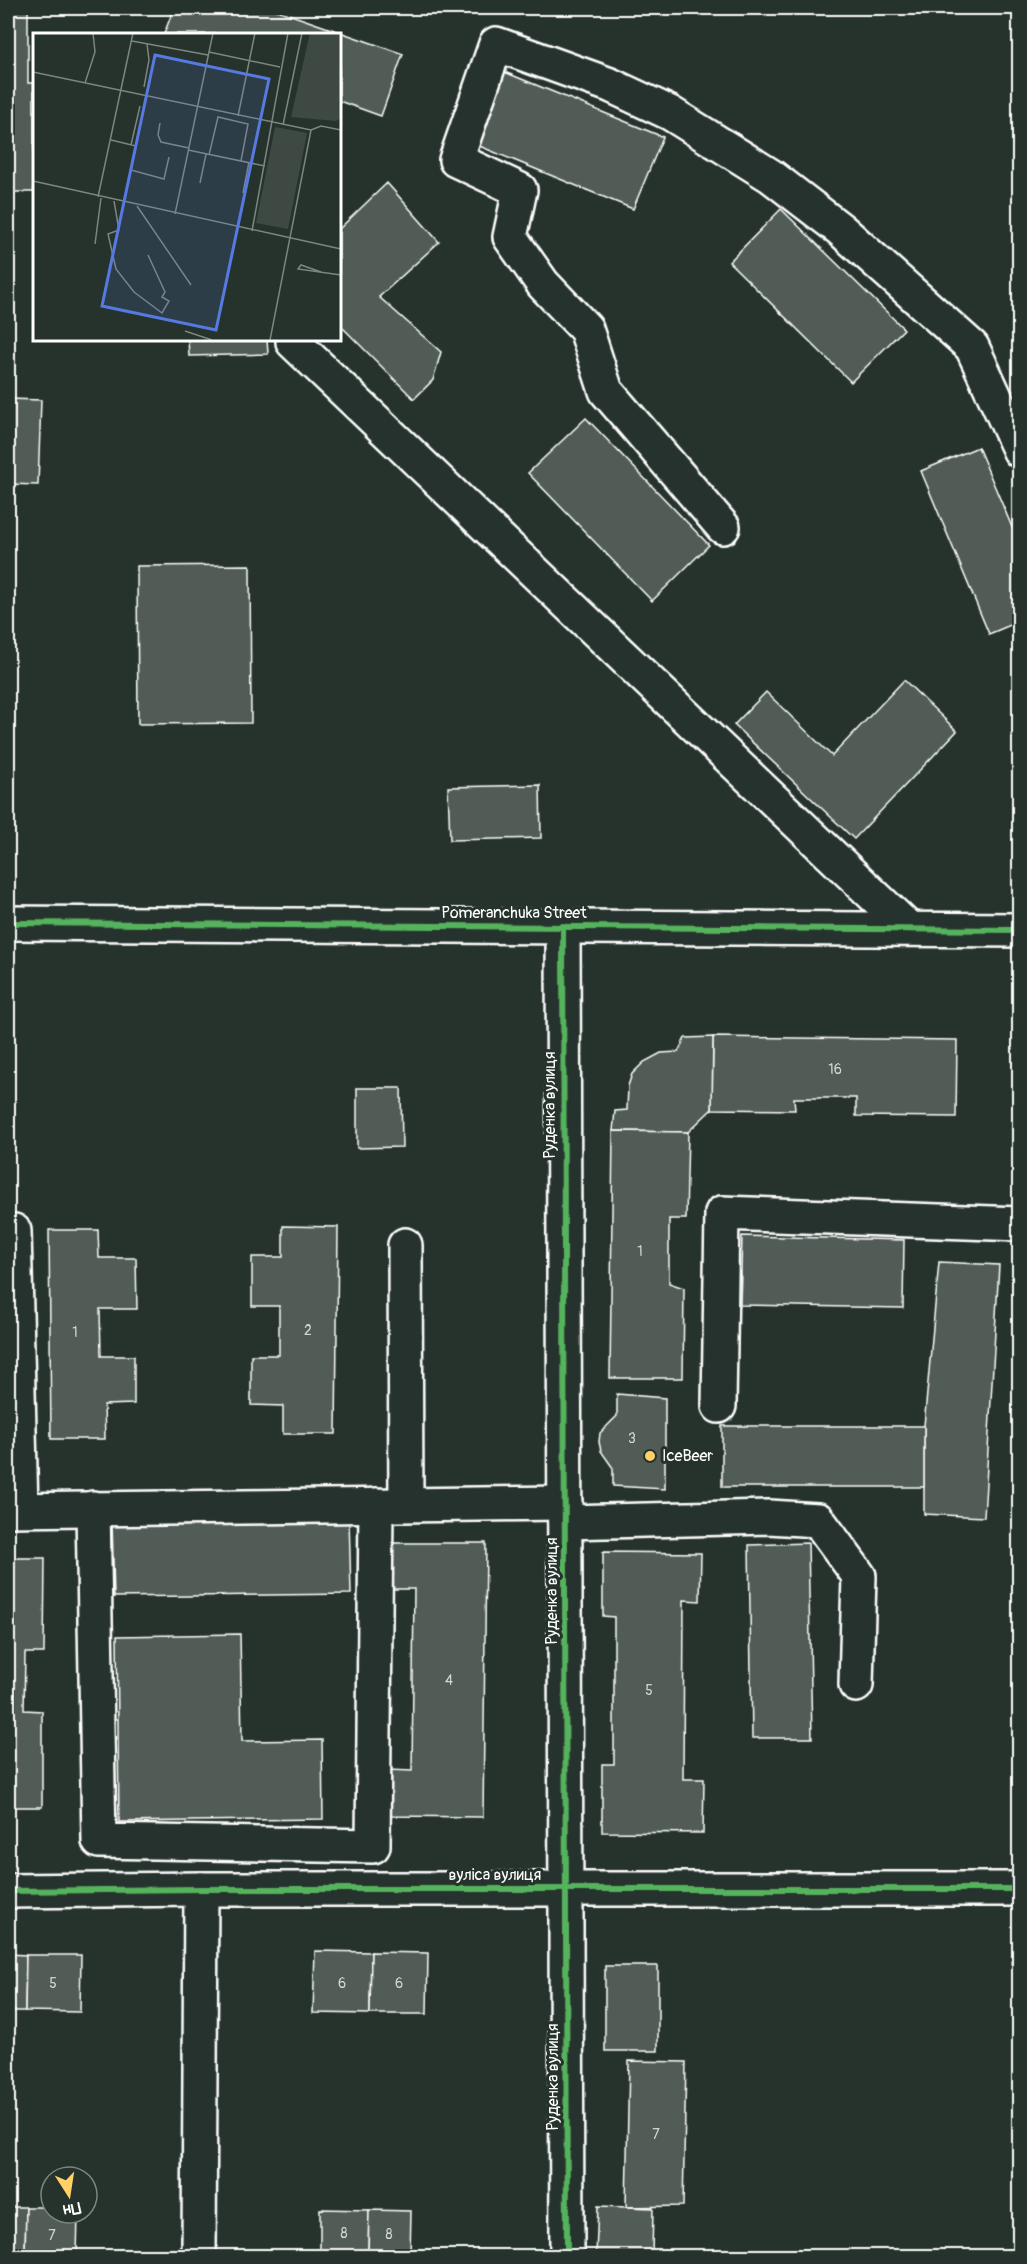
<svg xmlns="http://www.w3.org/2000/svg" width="1027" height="2264" viewBox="0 0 1027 2264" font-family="Pangolin,sans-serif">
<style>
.building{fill:#515c57;stroke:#fff;stroke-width:1.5}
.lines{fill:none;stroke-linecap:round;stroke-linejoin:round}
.minor-casing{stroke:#fff;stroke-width:38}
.minor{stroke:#26332d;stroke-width:33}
.cycleway-casing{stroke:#26332d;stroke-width:10}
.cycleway{stroke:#56b35d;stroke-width:6}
.poi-dot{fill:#ffd166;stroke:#26332d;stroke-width:2}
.labels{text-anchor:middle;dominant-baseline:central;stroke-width:6;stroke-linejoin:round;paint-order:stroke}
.number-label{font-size:14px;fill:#d4d6d5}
.street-label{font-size:16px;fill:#fff;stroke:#26332d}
.poi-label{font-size:16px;fill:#fff;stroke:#26332d;text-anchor:start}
.inset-road{fill:none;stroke:#7d8581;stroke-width:1.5}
.view{fill:#567ae2;fill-opacity:0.15;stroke:#567ae2;stroke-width:3}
.inset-edge{fill:none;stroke:#fff;stroke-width:3}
</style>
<rect width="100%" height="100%" fill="#26332d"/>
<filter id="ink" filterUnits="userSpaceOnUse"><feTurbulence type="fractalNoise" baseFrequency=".0167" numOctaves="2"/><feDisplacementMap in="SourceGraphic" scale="12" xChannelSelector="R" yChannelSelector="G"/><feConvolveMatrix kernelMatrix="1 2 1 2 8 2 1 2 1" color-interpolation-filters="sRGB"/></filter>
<g filter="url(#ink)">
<!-- building -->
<g class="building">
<polygon points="8,8 28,8 28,83 34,83 34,192 8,192"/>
<polygon points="174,8 271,8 403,54 381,116 339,101 339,34 164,34"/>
<polygon points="502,71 663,137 633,209 472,143"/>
<polygon points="387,183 439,242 379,297 441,352 433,380 414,399 339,324 339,229"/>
<polygon points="8,192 12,192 10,365 8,365"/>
<polygon points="781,209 904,329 851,382 729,262"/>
<polygon points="188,339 267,339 268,354 189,356"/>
<polygon points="8,399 41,400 38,485 8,484"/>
<polygon points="586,418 709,545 652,601 528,473"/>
<polygon points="978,447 1020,546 1020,621 989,634 921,471"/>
<polygon points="250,565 251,723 138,724 137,566"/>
<polygon points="904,680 957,731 854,839 734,725 766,692 832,756"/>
<polygon points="540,785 541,838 450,840 448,787"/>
<polygon points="713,1037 957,1040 956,1117 856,1116 856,1098 794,1098 795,1110 712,1109"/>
<polygon points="713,1037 712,1109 688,1132 613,1131 615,1111 627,1110 628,1086 632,1074 644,1062 661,1053 678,1052 685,1038"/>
<polygon points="357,1088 401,1088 402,1147 357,1148"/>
<polygon points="613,1131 688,1132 686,1219 669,1219 669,1283 684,1288 683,1378 610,1378"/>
<polygon points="283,1226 338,1227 336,1434 283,1434 283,1406 251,1405 251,1355 279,1355 279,1306 252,1306 252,1257 283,1257"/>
<polygon points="49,1230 98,1230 99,1258 136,1258 137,1309 100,1309 101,1356 134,1356 134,1404 104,1405 105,1439 51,1439"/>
<polygon points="742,1236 904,1240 903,1308 740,1305"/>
<polygon points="939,1262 999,1265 984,1517 924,1514 924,1426"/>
<polygon points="617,1394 665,1398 665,1489 613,1486 613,1468 601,1451 599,1442 600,1433 617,1416"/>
<rect x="722" y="1426" width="202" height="61"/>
<polygon points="349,1518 351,1594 114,1597 112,1521"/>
<polygon points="393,1543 486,1543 483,1817 388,1816 388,1770 412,1771 414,1589 393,1589"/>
<polygon points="808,1543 812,1738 752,1738 749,1545"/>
<polygon points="603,1552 701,1553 700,1601 684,1600 683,1779 704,1779 703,1833 602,1832 602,1764 614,1764 614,1617 603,1616"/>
<polygon points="8,1558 45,1558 44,1653 25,1653 24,1710 42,1711 42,1807 8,1807"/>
<polygon points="240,1634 242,1741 322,1740 323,1819 119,1822 117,1636"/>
<polygon points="315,1951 371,1952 370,2014 313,2013"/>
<polygon points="371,1952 428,1953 427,2014 370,2014"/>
<polygon points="8,1954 26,1955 25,2011 8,2011"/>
<polygon points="26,1955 81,1955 80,2012 25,2011"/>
<rect x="605" y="1966" width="53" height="85"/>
<polygon points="629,2061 686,2062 683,2206 626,2207"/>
<polygon points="598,2206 653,2208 652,2256 596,2256"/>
<polygon points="8,2207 26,2207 25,2256 8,2256"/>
<polygon points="26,2207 51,2207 51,2213 78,2213 77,2256 25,2256"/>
<polygon points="320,2209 369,2210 368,2256 320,2256"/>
<polygon points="369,2210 411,2211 410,2256 368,2256"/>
</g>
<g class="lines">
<defs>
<g id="minor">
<polyline points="293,342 908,928"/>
<polyline points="723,527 606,391 586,329 543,284 510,237 520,190 456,160 496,44 610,85 670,113 771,176 840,229 972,347 1020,451"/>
<polyline points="8,923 1020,930"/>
<polyline points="563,926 567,2256"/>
<polyline points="14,1231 21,1509"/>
<polyline points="405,1245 406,1504"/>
<polyline points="719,1406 722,1213 1020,1224"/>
<polyline points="93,1508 99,1841 373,1846 376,1505"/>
<polyline points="8,1510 565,1503"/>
<polyline points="565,1522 769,1517 818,1520 859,1576 856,1685"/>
<polyline points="8,1891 201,1889 1020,1889"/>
<polyline points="199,2256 201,1889"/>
</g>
</defs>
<!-- minor casing -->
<use href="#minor" class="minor-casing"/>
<!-- minor -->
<use href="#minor" class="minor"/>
<defs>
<g id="cycleway">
<polyline points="8,923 1020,930"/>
<polyline points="563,926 567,2256"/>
<polyline points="8,1891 201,1889 1020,1889"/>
</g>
</defs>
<!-- cycleway casing -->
<use href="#cycleway" class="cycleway-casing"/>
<!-- cycleway -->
<use href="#cycleway" class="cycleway"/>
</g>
</g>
<!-- markers -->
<circle class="poi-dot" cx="650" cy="1456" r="6"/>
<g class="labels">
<!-- number labels -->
<g class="number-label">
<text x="835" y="1069">16</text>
<text x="640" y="1251">1</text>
<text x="308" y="1330">2</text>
<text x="75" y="1332">1</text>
<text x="632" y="1438">3</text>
<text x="449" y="1680">4</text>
<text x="649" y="1690">5</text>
<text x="53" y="1983">5</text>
<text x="342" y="1983">6</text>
<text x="399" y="1983">6</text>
<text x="656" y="2134">7</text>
<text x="344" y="2233">8</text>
<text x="389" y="2234">8</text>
<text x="52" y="2235">7</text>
</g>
<!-- street labels -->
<g class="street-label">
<text x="514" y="913">Pomeranchuka Street</text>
<text transform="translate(550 1105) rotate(-90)">Руденка вулиця</text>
<text transform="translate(552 1591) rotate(-90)">Руденка вулиця</text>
<text x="495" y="1875">вуліса вулиця</text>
<text transform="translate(553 2077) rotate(-90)">Руденка вулиця</text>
</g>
<!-- poi labels -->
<g class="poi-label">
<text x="662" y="1456">IceBeer</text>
</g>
</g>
<!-- overview -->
<g transform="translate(33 33)">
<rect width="308" height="308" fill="#26332d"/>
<path d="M277,0H307L308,85L303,88L258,84ZM242,94L274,100L255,196L223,190Z" fill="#3e4944"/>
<path class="inset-road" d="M99,8L175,22M176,19L247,34M0,39L278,97M52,50L62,19L60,0M111,54L116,27L114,11M205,83L222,0M127,90L125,102L128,109L156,115M250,92L269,0M278,97L288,93L308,97M78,107L103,113L98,137L131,146L136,124M98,112L107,73M155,117L232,133M176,122L185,84L215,91L208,128M0,148L308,216M167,150L173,121M210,160L216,129M65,164L100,0M81,168L86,197L75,201L83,236L101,259L129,280L136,268L129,264L132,259L115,222M104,173L158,252M142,181L180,0M219,198L255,0M62,211L68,165M288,239L268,232L265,236L308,242M152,298L179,307M237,307L278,97"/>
<path class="view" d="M122,22L236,46L183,297L69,273Z"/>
<rect width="308" height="308" class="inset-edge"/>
</g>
<!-- margin -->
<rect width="1027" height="2264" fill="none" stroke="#26332d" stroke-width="30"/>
<rect x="15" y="15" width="997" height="2234" fill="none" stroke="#fff" stroke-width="2" filter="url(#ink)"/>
<!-- north arrow -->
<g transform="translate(69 2195) rotate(168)"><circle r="28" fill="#26332d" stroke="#7d8581" stroke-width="1.5"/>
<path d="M0-4.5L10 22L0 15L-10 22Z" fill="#ffd166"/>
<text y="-9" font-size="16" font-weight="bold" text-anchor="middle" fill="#ffffff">Пн</text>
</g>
</svg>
